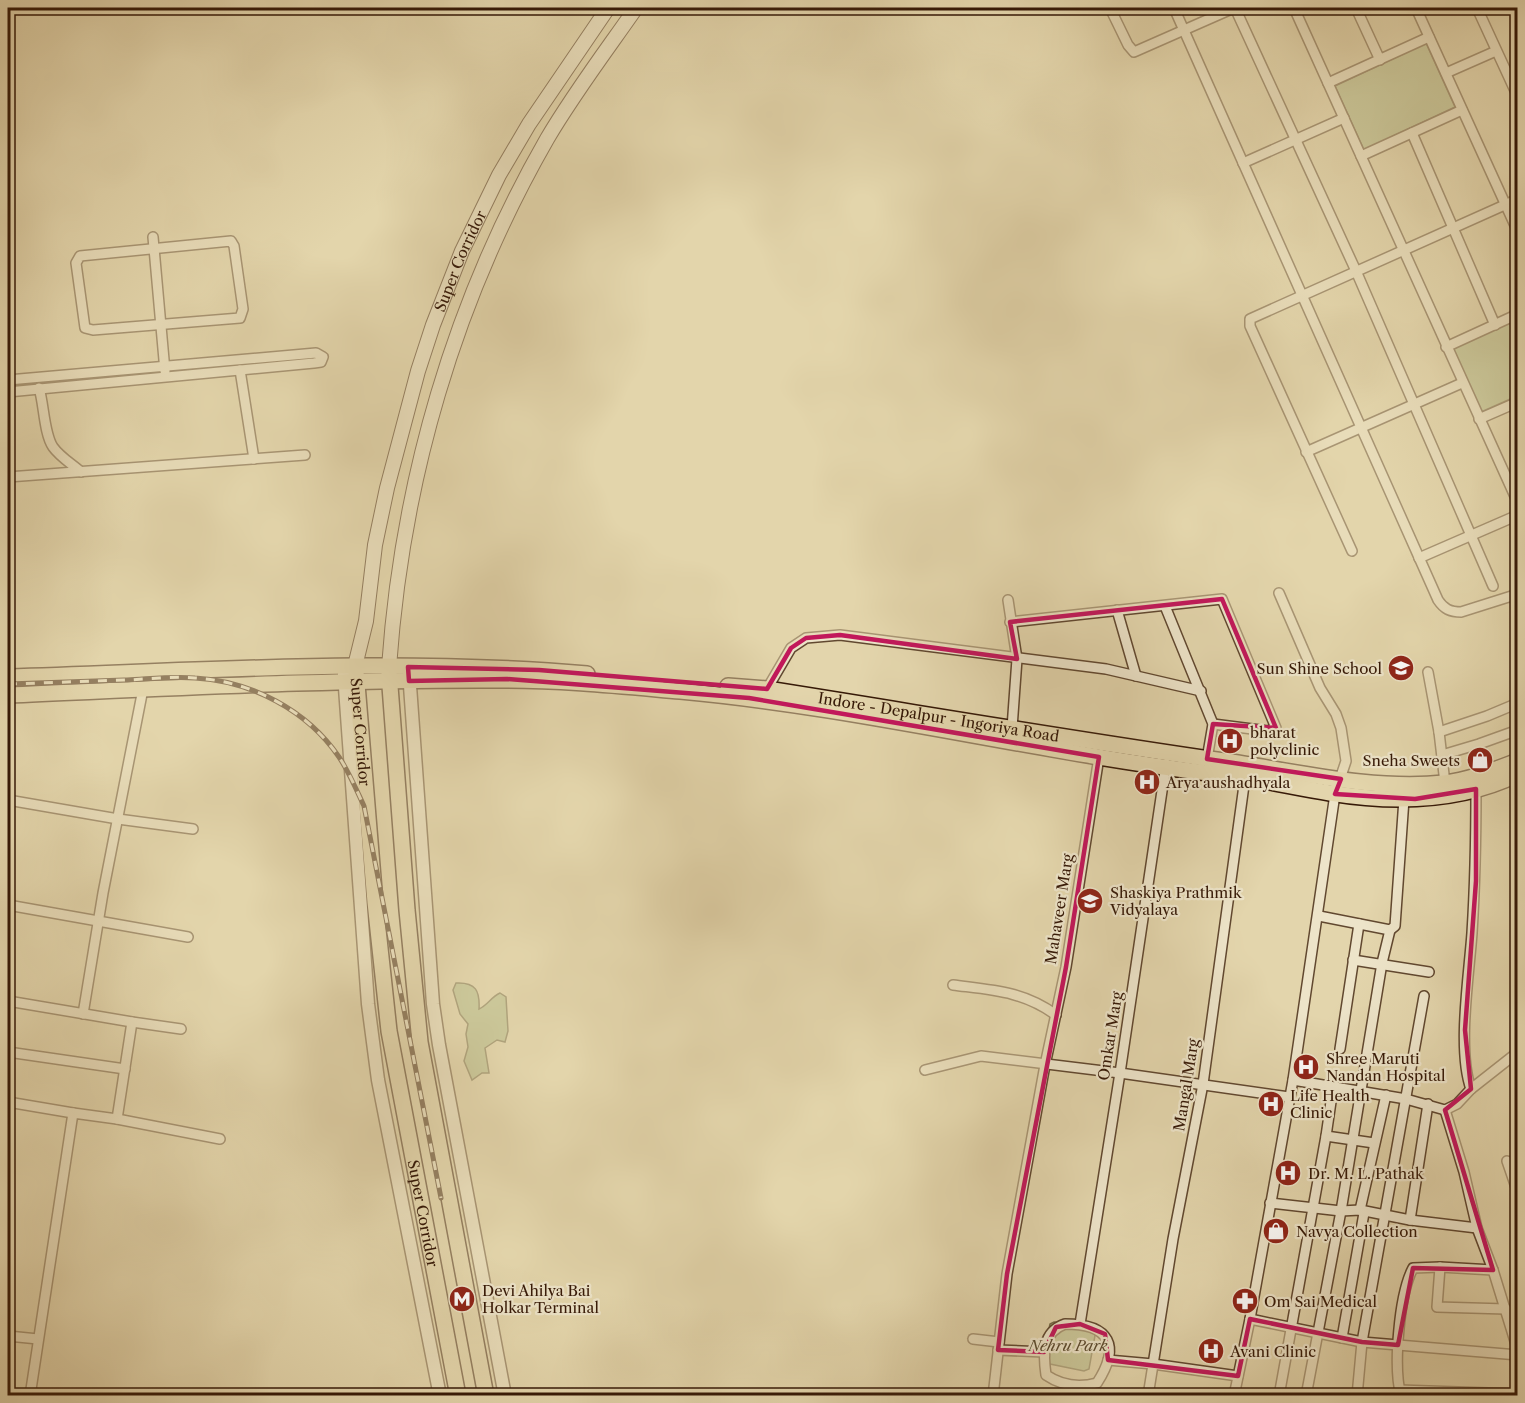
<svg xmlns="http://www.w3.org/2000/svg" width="1525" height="1403" viewBox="0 0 1525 1403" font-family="'Libre Caslon Text',serif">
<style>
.green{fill:#b2bd8a;stroke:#746b48;stroke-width:1.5}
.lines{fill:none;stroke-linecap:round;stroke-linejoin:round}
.minor-casing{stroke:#614830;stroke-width:12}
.tertiary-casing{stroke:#614830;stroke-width:15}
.secondary-casing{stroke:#361907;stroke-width:16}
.primary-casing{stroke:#361907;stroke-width:18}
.minor{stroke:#ede4c9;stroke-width:9}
.tertiary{stroke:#ede4c9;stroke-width:12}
.secondary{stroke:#ede4c9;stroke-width:14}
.primary{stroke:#e3d5ac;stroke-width:15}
.rail-casing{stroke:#361907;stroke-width:5}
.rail{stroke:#ede4c9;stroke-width:3;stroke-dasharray:9;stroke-linecap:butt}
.marked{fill:none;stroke:#c2185b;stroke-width:4.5;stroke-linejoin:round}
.labels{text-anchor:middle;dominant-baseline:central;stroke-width:4.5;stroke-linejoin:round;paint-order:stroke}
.street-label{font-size:15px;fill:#361907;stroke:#ede4c9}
.poi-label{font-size:15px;fill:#361907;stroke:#ede4c9;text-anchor:start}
.park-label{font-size:15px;font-style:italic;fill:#5b4a2e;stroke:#ede4c9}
</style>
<rect width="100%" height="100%" fill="#e3d5ac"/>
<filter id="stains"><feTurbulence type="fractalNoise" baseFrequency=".00333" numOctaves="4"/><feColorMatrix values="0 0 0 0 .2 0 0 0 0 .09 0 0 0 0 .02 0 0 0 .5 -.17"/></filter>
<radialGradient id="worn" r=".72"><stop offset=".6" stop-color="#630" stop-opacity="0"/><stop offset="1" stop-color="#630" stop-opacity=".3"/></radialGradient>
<!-- green -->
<g class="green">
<polygon points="1426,43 1455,107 1364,150 1335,86"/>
<polygon points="1517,319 1517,396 1481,412 1452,348"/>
<path d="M456,983C476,982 480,991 479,1009C488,1005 491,997 500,993L506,997L508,1031L505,1042L497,1040L485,1048L489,1073H482L472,1080L464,1061L468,1047L466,1034L468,1024L460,1014L453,990Z"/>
<polygon points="1054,1322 1092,1325 1096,1330 1089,1369 1084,1371 1050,1364 1043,1356 1050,1324"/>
</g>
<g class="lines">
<defs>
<g id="minor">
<polyline points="1110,8 1128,45 1134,52 1234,8"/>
<path d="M1174,8L1438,600C1444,609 1450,612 1461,612L1518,594"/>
<polyline points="1235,8 1356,271 1493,586"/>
<polyline points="1294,8 1518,503"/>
<polyline points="1356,8 1380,60"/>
<polyline points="1416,8 1518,232"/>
<polyline points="1477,8 1518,97"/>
<polyline points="1446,73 1496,51"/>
<polyline points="1328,83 1429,37"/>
<polyline points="1412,133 1495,325"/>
<polyline points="1361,156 1462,110"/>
<polyline points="1243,163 1344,118"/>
<polyline points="153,237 165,371"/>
<polygon points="231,241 234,246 243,309 240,318 93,330 85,328 76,263 80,256"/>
<polyline points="1446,347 1518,314"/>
<polyline points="240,370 254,459"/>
<polyline points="8,380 316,353 323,357 321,362 314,363 8,392"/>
<path d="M39,388C44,404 44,434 53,447C60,457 72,464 81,472"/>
<polyline points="1479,419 1518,402"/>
<polyline points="1306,452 1462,383"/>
<polyline points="8,477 305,455"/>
<polyline points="1352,551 1250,326 1250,319 1518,199"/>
<polyline points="1419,558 1518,515"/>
<polyline points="1008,600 1017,659 1012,728"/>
<polyline points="1165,606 1213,724 1207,759"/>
<polyline points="1117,610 1136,676"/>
<polyline points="1010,622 1222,599 1276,728 1268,731 1213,724"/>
<polyline points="1428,672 1439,732 1445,783"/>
<polyline points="767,689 791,648 806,638 840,635 1106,669 1201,691"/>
<polyline points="1439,732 1487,716 1518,703"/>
<polyline points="1442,755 1479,744 1518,730"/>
<polyline points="8,800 118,819 193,829"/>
<polyline points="8,905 188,937"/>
<polyline points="1319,916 1390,930 1395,926 1404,799"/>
<polyline points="1353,960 1429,972"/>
<path d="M953,985C992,990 1023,991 1056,1015"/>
<polyline points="8,1001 132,1022 181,1029"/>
<polyline points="83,1014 103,893 143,689"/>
<polyline points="1340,1049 1359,924"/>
<polyline points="8,1052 125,1069"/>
<polyline points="925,1070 981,1056 1120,1073 1289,1097"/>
<polyline points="1293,1080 1406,1099 1445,1110 1457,1104 1471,1089 1518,1052"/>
<path d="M1471,1089C1457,1050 1469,976 1472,933C1475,885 1476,837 1476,789"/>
<polyline points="8,1102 73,1113"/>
<polyline points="1445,1110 1464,1172 1477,1228 1493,1270 1518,1351"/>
<polyline points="117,1119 220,1139"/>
<polyline points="1326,1136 1374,1143"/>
<polyline points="1507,1161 1518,1193"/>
<polyline points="1270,1203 1341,1211 1360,1210 1410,1220 1477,1228"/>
<polyline points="1360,1210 1386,1095"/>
<polyline points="1410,1220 1428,1104"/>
<polyline points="1440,1267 1437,1307 1506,1309"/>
<polyline points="1250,1319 1362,1342 1518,1355"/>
<path d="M1065,1324C1110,1324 1121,1346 1097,1383C1078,1388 1062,1386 1046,1375C1043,1354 1042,1332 1065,1324Z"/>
<polyline points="1080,1324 1120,1073 1166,764"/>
<polyline points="8,1336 38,1339"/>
<polyline points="1342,1338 1364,1213"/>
<polyline points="973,1339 999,1342"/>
<polyline points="998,1350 1044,1352"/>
<polyline points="1108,1360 1153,1364 1238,1376"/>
<polyline points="1399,1390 1518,1394"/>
<polyline points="30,1396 73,1113 117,1119 132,1022"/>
<polyline points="993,1396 1007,1274 1045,1065 1066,967 1099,757"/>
<polyline points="1148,1396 1173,1239 1203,1084 1245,778"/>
<polyline points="1234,1396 1250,1319 1293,1080 1335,794 1346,761 1341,728 1336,714 1320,688 1279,593"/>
<polyline points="1279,1396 1326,1136 1333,1088"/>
<polyline points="1306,1396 1341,1211 1382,963 1390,930"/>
<polyline points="1357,1396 1362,1342 1424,996"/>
<path d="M1401,1396C1393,1367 1399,1295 1413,1268L1440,1267L1493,1270"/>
</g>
<g id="tertiary">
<polyline points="409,672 433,1004 439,1045 505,1396"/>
<polyline points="344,674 368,1004 378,1080 440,1396"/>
</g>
<g id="secondary">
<path id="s1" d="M355,666L366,621L375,545L387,488L418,371L433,325L462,251L499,175L529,124L608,8"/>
<path d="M389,667C402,481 454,301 547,139C574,93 606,51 636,8"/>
</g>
<g id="primary">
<path id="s2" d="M356,672L375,902L389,1031L458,1396"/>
<polyline points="389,673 407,910 420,1042 486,1396"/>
<path d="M8,677C200,671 395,657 587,674"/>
<path id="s3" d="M728,686L767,689C919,713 1071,739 1224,761C1293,771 1374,791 1444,783C1470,780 1494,770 1518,761"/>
<path d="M8,695C173,688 339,679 505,680C563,680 622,686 680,691C866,708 1047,755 1232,776C1265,780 1297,788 1330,793C1392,803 1461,802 1518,774"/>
</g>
</defs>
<!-- minor casing -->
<use href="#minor" class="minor-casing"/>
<!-- tertiary casing -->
<use href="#tertiary" class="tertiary-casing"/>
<!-- secondary casing -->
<use href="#secondary" class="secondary-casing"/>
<!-- primary casing -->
<use href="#primary" class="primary-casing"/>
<!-- minor -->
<use href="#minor" class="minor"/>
<!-- tertiary -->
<use href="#tertiary" class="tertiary"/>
<!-- secondary -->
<use href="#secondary" class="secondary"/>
<!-- primary -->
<use href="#primary" class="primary"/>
<defs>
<path id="rail" d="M8,684C47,683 87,681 127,680C149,679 173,676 195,678C251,681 307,710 339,757C349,772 356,789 364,806L441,1198"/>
</defs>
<!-- rail casing -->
<use href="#rail" class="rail-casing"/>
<!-- rail -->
<use href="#rail" class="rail"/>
</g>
<!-- marked area -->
<path d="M0 0H1525V1403H0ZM1222,599L1276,728L1213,724L1207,759L1341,779L1335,794L1415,799L1476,789V881L1465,1030L1471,1089L1445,1110L1493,1270L1413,1268L1398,1345L1362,1342L1250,1319L1238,1376L1108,1360L1105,1334L1080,1324L1056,1327L1044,1352L998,1350L1007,1274L1066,967L1099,757L749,698L507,679L409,681L408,667L539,670L767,689L791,648L806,638L840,635L1017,659L1010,622Z" fill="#e3d5ac" fill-opacity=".55" fill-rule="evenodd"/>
<path class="marked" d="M1222,599L1276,728L1213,724L1207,759L1341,779L1335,794L1415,799L1476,789V881L1465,1030L1471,1089L1445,1110L1493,1270L1413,1268L1398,1345L1362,1342L1250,1319L1238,1376L1108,1360L1105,1334L1080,1324L1056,1327L1044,1352L998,1350L1007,1274L1066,967L1099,757L749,698L507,679L409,681L408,667L539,670L767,689L791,648L806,638L840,635L1017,659L1010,622Z"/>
<!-- icons -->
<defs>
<symbol id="school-disc" viewBox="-11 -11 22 22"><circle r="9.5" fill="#8f2418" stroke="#ede4c9"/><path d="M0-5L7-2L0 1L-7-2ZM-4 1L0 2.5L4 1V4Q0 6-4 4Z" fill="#fff"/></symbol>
<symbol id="hospital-disc" viewBox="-11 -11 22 22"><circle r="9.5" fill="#8f2418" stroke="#ede4c9"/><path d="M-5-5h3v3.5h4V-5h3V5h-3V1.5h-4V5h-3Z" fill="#fff"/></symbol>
<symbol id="shop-disc" viewBox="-11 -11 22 22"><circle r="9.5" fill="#8f2418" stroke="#ede4c9"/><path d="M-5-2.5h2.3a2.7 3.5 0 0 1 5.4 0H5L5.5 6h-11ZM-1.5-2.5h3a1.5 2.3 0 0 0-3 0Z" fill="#fff"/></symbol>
<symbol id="metro-disc" viewBox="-11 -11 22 22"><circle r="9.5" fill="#8f2418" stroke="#ede4c9"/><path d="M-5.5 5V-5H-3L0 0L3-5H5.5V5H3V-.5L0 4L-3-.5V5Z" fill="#fff"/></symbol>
<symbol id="pharmacy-disc" viewBox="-11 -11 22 22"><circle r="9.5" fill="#8f2418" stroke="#ede4c9"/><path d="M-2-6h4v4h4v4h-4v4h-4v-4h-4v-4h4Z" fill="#fff"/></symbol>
</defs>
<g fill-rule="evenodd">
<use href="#school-disc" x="1386" y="653" width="30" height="30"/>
<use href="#hospital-disc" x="1215" y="726" width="30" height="30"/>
<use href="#shop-disc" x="1465" y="745" width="30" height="30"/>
<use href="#hospital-disc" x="1132" y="767" width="30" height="30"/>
<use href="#school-disc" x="1075" y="886" width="30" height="30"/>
<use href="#hospital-disc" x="1291" y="1052" width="30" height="30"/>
<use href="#hospital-disc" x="1256" y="1089" width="30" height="30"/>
<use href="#hospital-disc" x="1273" y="1158" width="30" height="30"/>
<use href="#shop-disc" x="1261" y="1216" width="30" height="30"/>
<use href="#metro-disc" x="447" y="1284" width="30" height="30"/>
<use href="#pharmacy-disc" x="1230" y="1286" width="30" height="30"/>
<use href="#hospital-disc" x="1196" y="1336" width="30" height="30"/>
</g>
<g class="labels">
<!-- street labels -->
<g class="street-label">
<text stroke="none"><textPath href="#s1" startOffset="420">Super Corridor</textPath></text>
<text stroke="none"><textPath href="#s3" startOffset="213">Indore - Depalpur - Ingoriya Road</textPath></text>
<text stroke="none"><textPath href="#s2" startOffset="60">Super Corridor</textPath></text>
<text transform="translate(1059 909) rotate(-81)">Mahaveer Marg</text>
<text transform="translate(1110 1036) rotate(-81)">Omkar Marg</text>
<text transform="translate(1186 1085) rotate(-81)">Mangal Marg</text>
<text stroke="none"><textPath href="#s2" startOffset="546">Super Corridor</textPath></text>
</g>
<!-- poi labels -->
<g class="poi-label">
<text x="1382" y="668" text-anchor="end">Sun Shine School</text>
<text x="1250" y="732">bharat<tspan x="1250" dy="17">polyclinic</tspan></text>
<text x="1460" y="760" text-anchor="end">Sneha Sweets</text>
<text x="1166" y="782">Arya aushadhyala</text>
<text x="1110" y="892">Shaskiya Prathmik<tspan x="1110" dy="17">Vidyalaya</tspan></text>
<text x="1326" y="1058">Shree Maruti<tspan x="1326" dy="17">Nandan Hospital</tspan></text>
<text x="1290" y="1095">Life Health<tspan x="1290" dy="17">Clinic</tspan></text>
<text x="1308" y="1173">Dr. M. L. Pathak</text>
<text x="1296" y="1231">Navya Collection</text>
<text x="482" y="1290">Devi Ahilya Bai<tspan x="482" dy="17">Holkar Terminal</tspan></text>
<text x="1264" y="1301">Om Sai Medical</text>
<text x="1230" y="1351">Avani Clinic</text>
</g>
<!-- park labels -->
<g class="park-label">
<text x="1068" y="1345">Nehru Park</text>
</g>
</g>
<!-- margin -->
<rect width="1525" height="1403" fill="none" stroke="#e3d5ac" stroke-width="30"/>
<rect x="9" y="9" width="1507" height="1385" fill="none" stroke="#361907" stroke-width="3"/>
<rect x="15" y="15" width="1495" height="1373" fill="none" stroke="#361907" stroke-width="1.5"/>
<rect width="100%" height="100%" filter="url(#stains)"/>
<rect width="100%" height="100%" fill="url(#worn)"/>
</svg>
